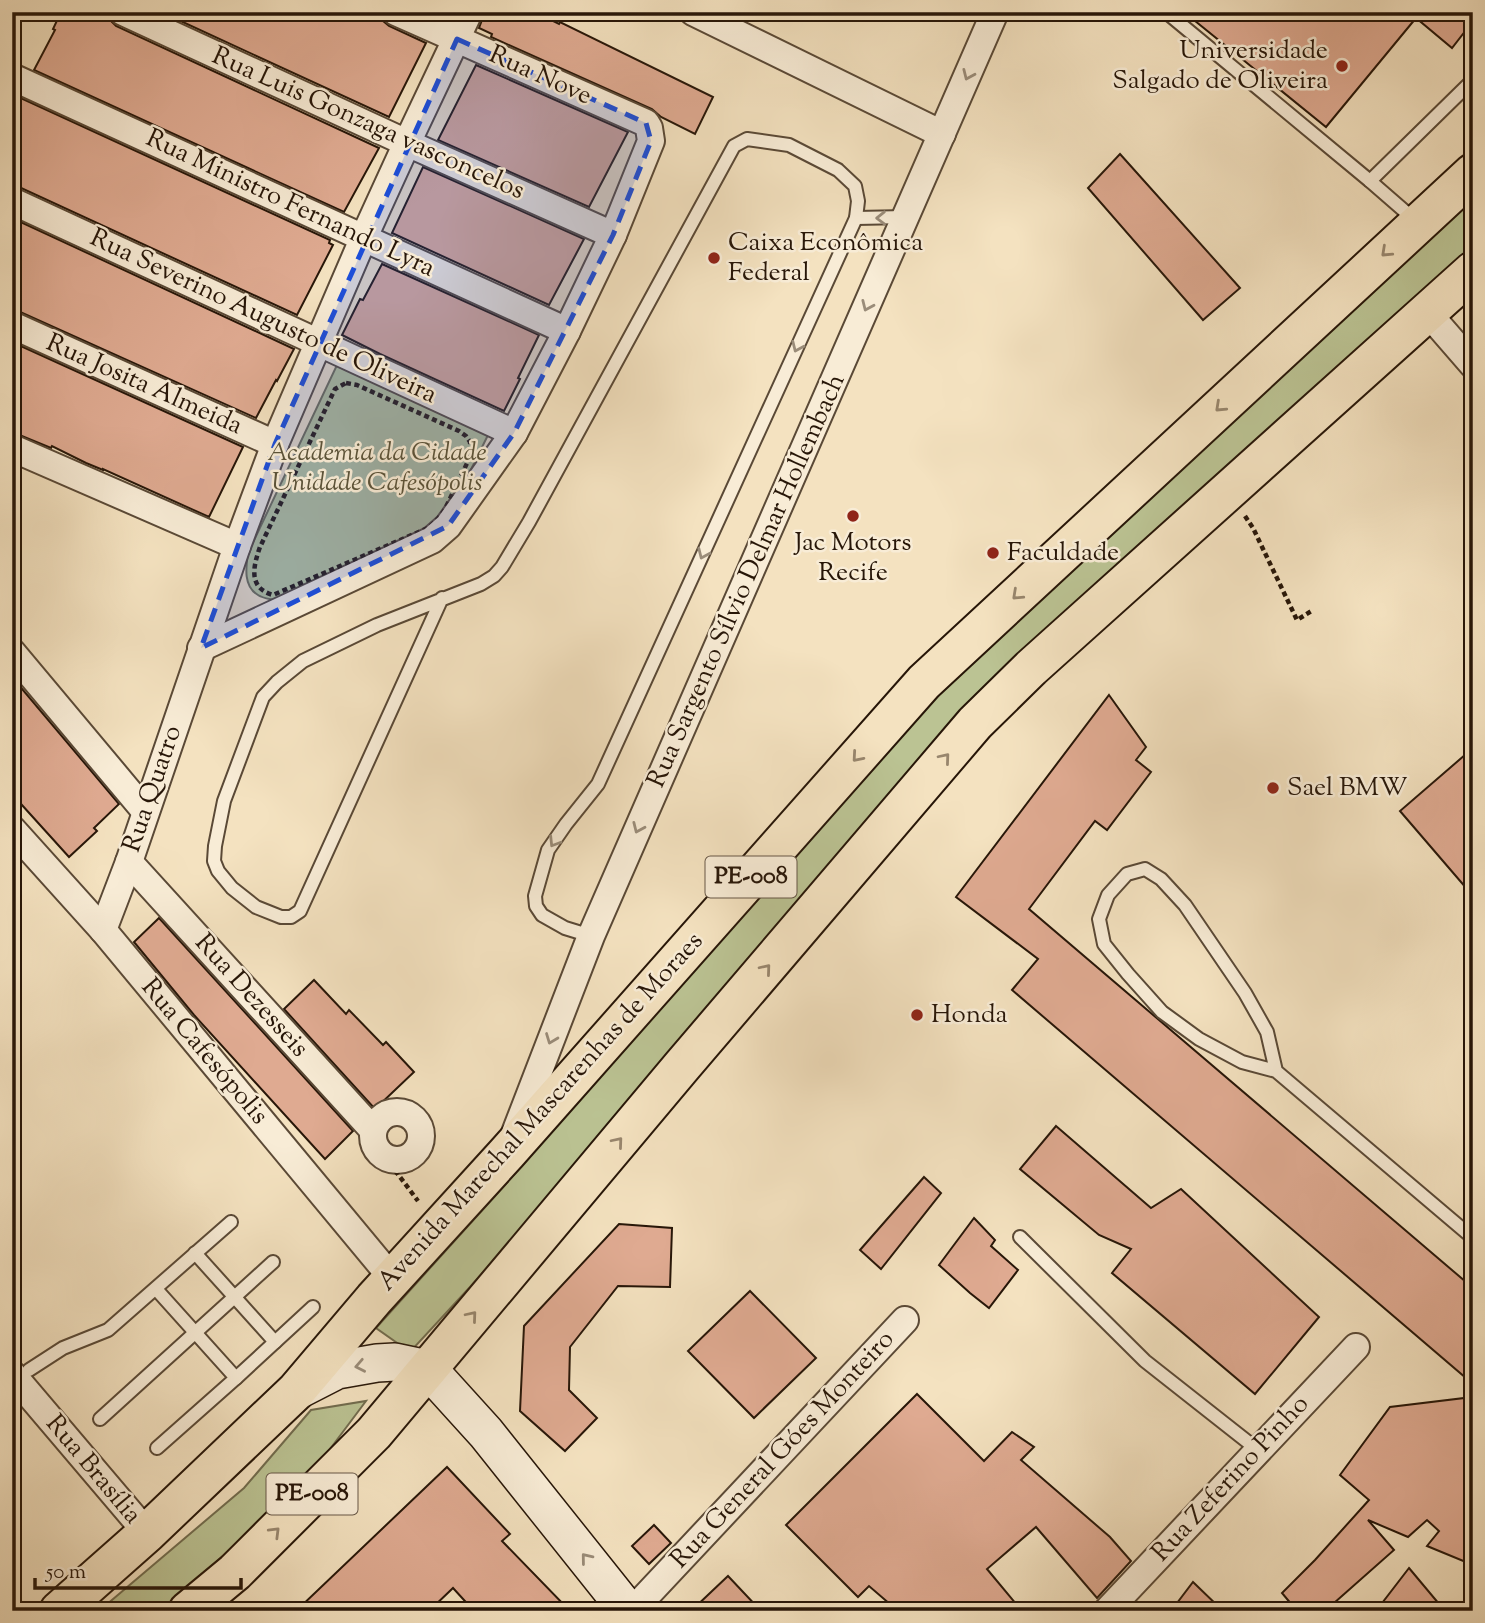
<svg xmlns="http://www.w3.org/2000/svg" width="1485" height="1623" viewBox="0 0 1485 1623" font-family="'Sorts Mill Goudy',serif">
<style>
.green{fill:#bbc393;stroke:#716c4e;stroke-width:2}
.building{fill:#dfaa91;stroke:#271608;stroke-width:2}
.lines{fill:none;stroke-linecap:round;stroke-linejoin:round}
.lane-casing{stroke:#5a4936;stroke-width:16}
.street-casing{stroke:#5a4936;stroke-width:30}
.secondary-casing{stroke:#271608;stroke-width:40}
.highway-casing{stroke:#271608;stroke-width:42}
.path{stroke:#271608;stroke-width:4.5;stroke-dasharray:5 3.5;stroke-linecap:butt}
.lane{stroke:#f8ecd6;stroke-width:12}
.street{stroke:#f8ecd6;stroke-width:26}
.secondary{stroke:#f8ecd6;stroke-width:37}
.highway{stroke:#f4e2c0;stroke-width:38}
.oneway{stroke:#9a8c79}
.oneway2{stroke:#98866d}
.marked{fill:#1d4ed8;fill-opacity:0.2;stroke:#1d4ed8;stroke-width:5;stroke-dasharray:14 9;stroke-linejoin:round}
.poi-dot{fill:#8f2418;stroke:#f8ecd6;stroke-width:2.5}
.labels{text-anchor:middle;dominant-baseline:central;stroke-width:5;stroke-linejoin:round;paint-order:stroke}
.shield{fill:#f8ecd6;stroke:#665646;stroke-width:2}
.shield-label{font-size:24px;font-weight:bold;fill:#271608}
.poi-label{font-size:26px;fill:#271608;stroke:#f8ecd6;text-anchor:start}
.street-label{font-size:26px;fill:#271608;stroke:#f8ecd6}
.park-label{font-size:26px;font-style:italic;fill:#5b5339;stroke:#f8ecd6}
</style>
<rect width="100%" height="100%" fill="#f4e2c0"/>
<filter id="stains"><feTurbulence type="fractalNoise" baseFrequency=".00286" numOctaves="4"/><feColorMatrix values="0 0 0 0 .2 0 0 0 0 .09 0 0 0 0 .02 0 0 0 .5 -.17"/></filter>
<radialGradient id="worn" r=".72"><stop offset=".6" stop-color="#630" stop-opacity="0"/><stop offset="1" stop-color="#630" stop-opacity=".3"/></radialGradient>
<!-- green -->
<g class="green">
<polygon points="1473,197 1473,256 1261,451 609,1129 470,1287 410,1352 376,1328 505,1185 678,986 975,653"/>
<path d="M337,365L491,429L444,524L274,600C270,599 262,598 258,595C243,586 246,567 248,553Z"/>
<polygon points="366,1401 318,1465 165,1611 99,1611 244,1488 311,1410"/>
</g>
<!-- building -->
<g class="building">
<polygon points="61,12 107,12 110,20 116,26 379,148 344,212 34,70 55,30 53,29"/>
<polygon points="161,12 380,12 383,21 389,26 426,43 389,117"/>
<polygon points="485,12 535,12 559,24 560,22 713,97 695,134 661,117 652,109 491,37 492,34 479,28"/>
<polygon points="1184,12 1473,12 1473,21 1452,48 1416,18 1326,127"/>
<polygon points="476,65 628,132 589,207 438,140"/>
<polygon points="12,94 330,240 329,243 333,245 297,315 19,187 12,186"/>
<polygon points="1120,154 1240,288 1203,320 1088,188"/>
<polygon points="423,167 584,239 549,305 392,233"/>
<polygon points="12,218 294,349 277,381 276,380 256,418 18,311 12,310"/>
<polygon points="382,264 539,335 518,378 520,379 504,411 380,354 342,335 360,299 363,300"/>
<polygon points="12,342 243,447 209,517 103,469 103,470 86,463 52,446 51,448 12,432"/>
<polygon points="12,677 119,804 94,828 97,831 69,857 12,794"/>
<polygon points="1109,695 1146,747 1136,760 1151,772 1107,830 1095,821 1029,909 1473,1288 1473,1384 1012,990 1038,959 956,897"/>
<polygon points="1473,748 1473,896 1400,811"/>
<polygon points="159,918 353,1131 325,1159 194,1015 134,942"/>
<polygon points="314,980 346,1014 349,1010 383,1045 386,1042 414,1072 375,1109 284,1009"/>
<polygon points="1056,1126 1151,1208 1181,1189 1319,1317 1255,1394 1112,1273 1131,1249 1099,1235 1020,1169"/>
<polygon points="924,1177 941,1193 881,1269 860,1250"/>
<polygon points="974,1218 995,1240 991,1246 1018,1270 989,1308 970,1293 939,1265"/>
<polygon points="619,1224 672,1228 670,1287 618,1286 570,1347 569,1390 597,1418 565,1451 520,1411 524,1326"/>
<polygon points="750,1291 816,1358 754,1418 688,1351"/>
<polygon points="917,1394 984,1461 1012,1432 1034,1447 1021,1460 1110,1537 1131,1561 1097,1598 1036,1527 987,1569 1022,1611 898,1611 869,1586 858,1597 786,1525"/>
<polygon points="1473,1397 1473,1565 1427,1546 1439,1531 1427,1520 1408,1537 1368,1520 1394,1550 1325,1611 1297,1611 1282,1593 1315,1560 1369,1500 1340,1475 1390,1407"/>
<polygon points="447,1467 510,1534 502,1541 570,1611 474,1611 453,1588 429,1611 296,1611"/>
<polygon points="654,1525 671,1543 649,1564 632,1546"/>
<polygon points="1409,1568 1445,1611 1376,1611"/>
<polygon points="728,1576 761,1611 691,1611"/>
<polygon points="1193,1582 1223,1611 1171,1611"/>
</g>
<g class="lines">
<defs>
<g id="lane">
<polyline points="1166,12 1370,181 1416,221"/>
<polyline points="1370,181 1473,80"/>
<polyline points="856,218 906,217"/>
<polyline points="442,598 300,911 291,917 281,917 256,907 232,888 218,871 214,861 215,846 224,801 263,697 277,682 303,661 377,625 481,584 494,576 502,567 529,522 734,146 747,139 789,145 838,170 855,186 858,201 856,218 598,784 566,824 548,850 535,896 536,906 542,915 565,928 591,936"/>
<polyline points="1276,1071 1267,1032 1245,993 1185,905 1161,879 1145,869 1127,874 1108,895 1099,919 1104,944 1128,974 1162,1012 1199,1039 1242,1062 1276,1071 1473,1238"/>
<polyline points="1020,1237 1145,1361 1258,1450"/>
<polyline points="195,1253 275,1342"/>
<polyline points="156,1289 236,1378 157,1448"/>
<polyline points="29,1370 63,1348 108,1330 231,1222"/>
<polyline points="236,1378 313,1307"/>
<polyline points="100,1419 273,1262"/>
</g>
<g id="street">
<polyline points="123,12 407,143 613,235"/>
<polyline points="693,12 942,134"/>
<polyline points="12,77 567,331"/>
<polyline points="12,201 514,433"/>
<polyline points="1427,312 1473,365"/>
<polyline points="12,325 275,444"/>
<polyline points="12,448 237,546"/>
<polyline points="201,648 432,540 448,526 514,433 567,331 613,235 651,141 649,128 646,123 396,12"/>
<polyline points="12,652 145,811"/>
<polyline points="12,829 103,930 392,1278"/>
<polyline points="129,862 373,1130"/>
<polyline points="103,930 129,862 237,546 275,444 364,237 407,143 469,12"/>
<circle cx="397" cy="1136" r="24"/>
<polyline points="515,1133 591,936 995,12"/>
<polyline points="12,1374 147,1533"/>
<polyline points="632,1611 905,1320"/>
<polyline points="1107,1611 1356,1347"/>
</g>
<polyline id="secondary" points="296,1391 337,1370 377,1363 395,1362 428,1369 486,1433 628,1611"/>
<g id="highway">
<polyline points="59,1611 147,1533 296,1391 374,1299 507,1153 924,682 1473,173"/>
<polyline points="188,1611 235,1572 374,1433 682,1066 975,723 1031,668 1473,271"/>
</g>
</defs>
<!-- lane casing -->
<use href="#lane" class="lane-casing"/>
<!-- street casing -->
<use href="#street" class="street-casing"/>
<!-- secondary casing -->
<use href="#secondary" class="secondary-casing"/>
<!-- highway casing -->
<use href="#highway" class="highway-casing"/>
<!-- path -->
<g class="path">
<path d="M346,383L357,385L459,431L466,436L470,442L471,455L444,511L435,522L428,528L273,595C248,588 253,567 260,547L335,389Z"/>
<polyline points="1245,516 1253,528 1297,620 1313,610"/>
<polyline points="385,1157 418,1201"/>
</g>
<!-- lane -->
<use href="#lane" class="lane"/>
<!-- street -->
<use href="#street" class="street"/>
<!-- secondary -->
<use href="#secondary" class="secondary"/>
<!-- highway -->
<use href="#highway" class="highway"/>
</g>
<!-- one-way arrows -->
<defs><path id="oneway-chevron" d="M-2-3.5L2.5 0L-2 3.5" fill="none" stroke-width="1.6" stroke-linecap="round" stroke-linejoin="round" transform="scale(1.75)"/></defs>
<g class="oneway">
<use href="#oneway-chevron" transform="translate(968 75) rotate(114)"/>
<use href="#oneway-chevron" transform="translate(881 218) rotate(179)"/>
<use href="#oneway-chevron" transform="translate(867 306) rotate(114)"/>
<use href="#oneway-chevron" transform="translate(797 347) rotate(114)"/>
<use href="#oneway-chevron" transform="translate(703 554) rotate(114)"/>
<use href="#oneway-chevron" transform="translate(638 828) rotate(114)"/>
<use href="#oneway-chevron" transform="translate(554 842) rotate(122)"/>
<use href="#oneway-chevron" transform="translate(551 1039) rotate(111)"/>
<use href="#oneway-chevron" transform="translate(360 1366) rotate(169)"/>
<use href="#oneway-chevron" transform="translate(586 1558) rotate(-129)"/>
</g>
<g class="oneway2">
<use href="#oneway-chevron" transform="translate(1386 252) rotate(137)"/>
<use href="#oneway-chevron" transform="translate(1220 407) rotate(137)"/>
<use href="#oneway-chevron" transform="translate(1017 595) rotate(137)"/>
<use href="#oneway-chevron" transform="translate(857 757) rotate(131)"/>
<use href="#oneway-chevron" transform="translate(945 758) rotate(-50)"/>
<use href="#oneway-chevron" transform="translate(766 969) rotate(-50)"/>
<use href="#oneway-chevron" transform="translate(618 1142) rotate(-50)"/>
<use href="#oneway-chevron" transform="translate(472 1316) rotate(-50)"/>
<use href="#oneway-chevron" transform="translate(275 1532) rotate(-45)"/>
</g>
<!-- marked area -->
<path class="marked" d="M457,39L646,123L651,141L613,235L514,433L448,526L201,648L275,444Z"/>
<!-- markers -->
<g class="poi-dot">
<circle cx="1342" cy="66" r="7"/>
<circle cx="714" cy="258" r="7"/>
<circle cx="853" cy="516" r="7"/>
<circle cx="993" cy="553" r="7"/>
<circle cx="1273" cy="788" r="7"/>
<circle cx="917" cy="1015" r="7"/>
</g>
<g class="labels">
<!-- shield labels -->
<g class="shield">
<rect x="705.5" y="856.5" width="91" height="41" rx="5"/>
<rect x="266.5" y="1473.5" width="91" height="41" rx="5"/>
</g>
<g class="shield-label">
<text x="751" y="877">PE-008</text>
<text x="312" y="1494">PE-008</text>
</g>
<!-- poi labels -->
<g class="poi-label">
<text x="1328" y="51" text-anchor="end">Universidade<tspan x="1328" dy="30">Salgado de Oliveira</tspan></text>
<text x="728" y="243">Caixa Econômica<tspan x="728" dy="30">Federal</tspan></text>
<text x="853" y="543" text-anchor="middle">Jac Motors<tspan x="853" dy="30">Recife</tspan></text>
<text x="1007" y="553">Faculdade</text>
<text x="1287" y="788">Sael BMW</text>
<text x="931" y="1015">Honda</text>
</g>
<!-- street labels -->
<g class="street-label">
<text transform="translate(540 76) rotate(24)">Rua Nove</text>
<text transform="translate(368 124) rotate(24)">Rua Luis Gonzaga vasconcelos</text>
<text transform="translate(290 204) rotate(25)">Rua Ministro Fernando Lyra</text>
<text transform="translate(263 317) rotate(25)">Rua Severino Augusto de Oliveira</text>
<text transform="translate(144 385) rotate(24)">Rua Josita Almeida</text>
<text transform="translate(747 581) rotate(-66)">Rua Sargento Sílvio Delmar Hollembach</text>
<text transform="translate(153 789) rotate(-71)">Rua Quatro</text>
<text transform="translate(251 996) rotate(48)">Rua Dezesseis</text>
<text transform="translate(204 1052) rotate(50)">Rua Cafesópolis</text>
<text transform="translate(541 1112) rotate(-48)">Avenida Marechal Mascarenhas de Moraes</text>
<text transform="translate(783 1450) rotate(-47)">Rua General Góes Monteiro</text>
<text transform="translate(93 1470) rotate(50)">Rua Brasília</text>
<text transform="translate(1231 1479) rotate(-47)">Rua Zeferino Pinho</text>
</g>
<!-- park labels -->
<g class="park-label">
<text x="377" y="453">Academia da Cidade<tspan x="377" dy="30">Unidade Cafesópolis</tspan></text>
</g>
</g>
<!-- margin -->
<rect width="1485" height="1623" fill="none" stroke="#f4e2c0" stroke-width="42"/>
<rect x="14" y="14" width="1457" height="1595" fill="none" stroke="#271608" stroke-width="3.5"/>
<rect x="21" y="21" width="1443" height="1581" fill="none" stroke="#271608" stroke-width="2"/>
<!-- scale -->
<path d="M35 1578v10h206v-10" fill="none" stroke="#271608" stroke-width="3.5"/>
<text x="46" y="1578" font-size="21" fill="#271608" stroke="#f8ecd6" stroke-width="5" paint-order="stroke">50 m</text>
<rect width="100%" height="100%" filter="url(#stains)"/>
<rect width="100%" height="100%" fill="url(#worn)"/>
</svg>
